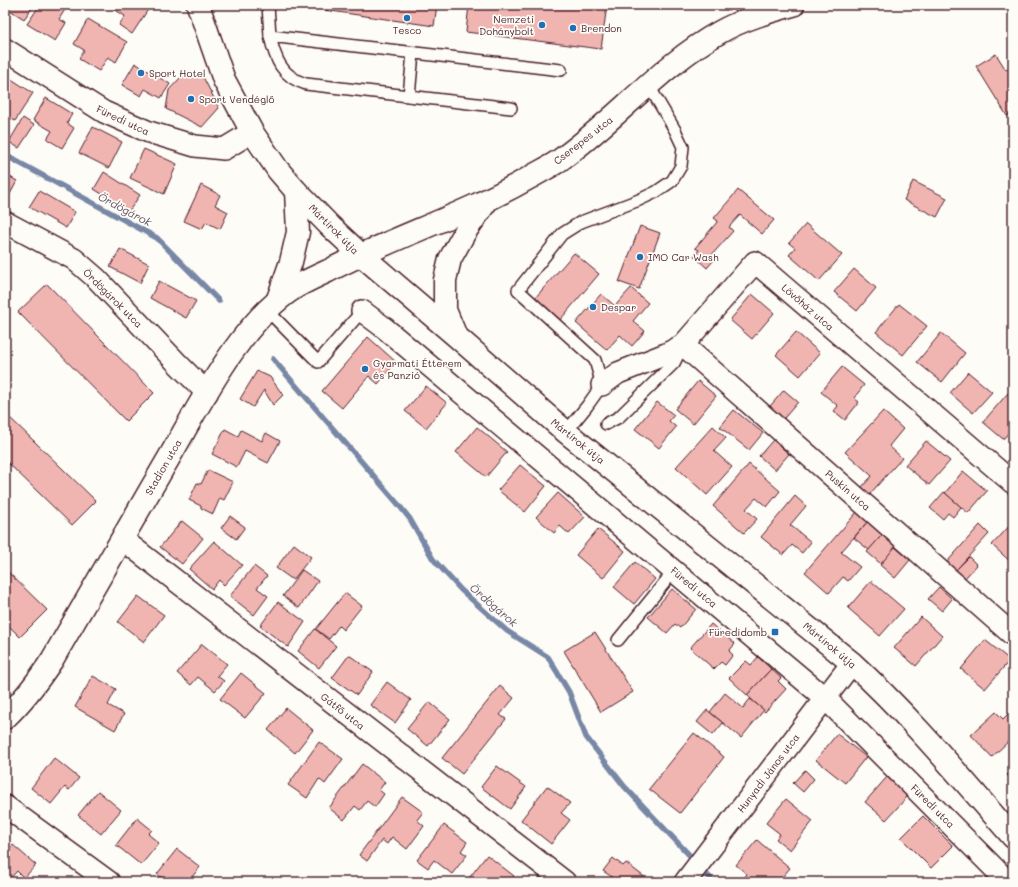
<svg xmlns="http://www.w3.org/2000/svg" width="1018" height="887" viewBox="0 0 1018 887" font-family="Mali,sans-serif">
<style>
.lines{fill:none;stroke-linecap:round;stroke-linejoin:round}
.stream{stroke:#7887a5;stroke-width:5.5}
.building{fill:#f1b5b1;stroke:#4a1f2b}
.service-casing{stroke:#4a1f2b;stroke-width:14}
.minor-casing{stroke:#4a1f2b;stroke-width:24}
.tertiary-casing{stroke:#4a1f2b;stroke-width:25}
.service{stroke:#fdfcf7;stroke-width:11}
.minor{stroke:#fdfcf7;stroke-width:21}
.tertiary{stroke:#fdfcf7;stroke-width:22}
.poi-dot{fill:#1f6fb2;stroke:#fdfcf7;stroke-width:1.5}
.labels{text-anchor:middle;dominant-baseline:central;stroke-width:3.5;stroke-linejoin:round;paint-order:stroke}
.poi-label{font-size:10px;fill:#4a1f2b;stroke:#fdfcf7;text-anchor:start}
.street-label{font-size:10px;fill:#4a1f2b;stroke:#fdfcf7}
.water-label{font-size:11px;font-style:italic;fill:#615368;stroke:#fdfcf7}
</style>
<rect width="100%" height="100%" fill="#fdfcf7"/>
<filter id="ink" filterUnits="userSpaceOnUse"><feTurbulence type="fractalNoise" baseFrequency=".025" numOctaves="2"/><feDisplacementMap in="SourceGraphic" scale="8" xChannelSelector="R" yChannelSelector="G"/><feConvolveMatrix kernelMatrix="1 2 1 2 8 2 1 2 1" color-interpolation-filters="sRGB"/></filter>
<g filter="url(#ink)">
<g class="lines">
<!-- stream -->
<g class="stream">
<polyline points="5,155 157,238 219,301"/>
<polyline points="273,359 398,504 410,519 433,559 461,590 507,631 548,657 569,692 586,737 624,786 695,861"/>
<polyline points="701,868 714,882"/>
</g>
</g>
<!-- building -->
<g class="building">
<polygon points="5,5 34,5 24,19 5,7"/>
<polygon points="40,5 68,5 59,19 66,23 55,41 27,24"/>
<polygon points="107,5 151,5 132,34 119,25 125,16"/>
<polygon points="325,5 437,5 434,26 324,10"/>
<polygon points="469,5 607,5 601,49 466,32"/>
<polygon points="88,19 127,42 116,62 108,57 99,71 79,59 84,50 74,44"/>
<polygon points="996,54 1006,70 1013,65 1013,112 1007,116 976,66"/>
<polygon points="135,63 170,84 161,98 145,89 141,96 122,85"/>
<polygon points="201,73 219,108 202,127 166,109 169,90 181,77"/>
<polygon points="5,75 33,93 15,121 5,115"/>
<polygon points="46,98 72,114 67,123 74,128 62,148 47,139 52,131 33,120"/>
<polygon points="23,118 34,125 19,148 9,142"/>
<polygon points="93,127 122,142 109,168 79,153"/>
<polygon points="144,149 177,164 164,194 130,178"/>
<polygon points="104,172 140,195 129,211 94,189"/>
<polygon points="5,174 17,181 8,198 5,196"/>
<polygon points="913,181 947,198 937,217 904,200"/>
<polygon points="201,185 220,195 215,205 228,212 220,229 206,222 202,229 184,221"/>
<polygon points="738,190 774,220 762,234 740,215 729,227 733,231 710,257 714,260 707,268 694,256 699,250 695,248 718,221 714,218"/>
<polygon points="39,191 75,212 66,228 29,207"/>
<polygon points="806,224 842,255 819,281 789,255 795,248 789,243"/>
<polygon points="640,226 660,233 639,289 619,282"/>
<polygon points="120,249 149,264 140,283 110,267"/>
<polygon points="574,253 599,274 560,320 535,298"/>
<polygon points="854,269 876,288 857,311 834,292"/>
<polygon points="159,281 196,301 186,318 150,298"/>
<polygon points="47,284 154,393 126,421 18,312"/>
<polygon points="631,288 648,303 633,321 645,331 632,346 620,335 607,350 576,323 601,294 615,306"/>
<polygon points="752,294 774,313 752,339 730,320"/>
<polygon points="899,304 927,326 903,355 876,332"/>
<polygon points="796,332 820,353 800,376 776,355"/>
<polygon points="941,333 965,353 942,382 917,362"/>
<polygon points="368,337 396,362 378,384 369,376 342,408 322,391"/>
<polygon points="842,367 864,385 854,398 859,402 845,420 834,411 838,406 821,392"/>
<polygon points="257,371 270,377 283,395 273,405 264,390 253,407 240,399"/>
<polygon points="968,372 992,392 973,413 950,393"/>
<polygon points="698,381 716,396 693,424 675,409"/>
<polygon points="426,386 447,403 426,428 405,411"/>
<polygon points="784,390 798,402 779,424 765,412"/>
<polygon points="1008,393 1013,397 1013,428 1003,439 983,422"/>
<polygon points="657,402 674,415 669,421 676,427 659,448 635,429"/>
<polygon points="734,410 763,433 749,450 720,427"/>
<polygon points="883,411 903,429 889,446 902,458 868,496 860,489 872,476 845,452"/>
<polygon points="5,413 96,501 72,525 5,460"/>
<polygon points="713,426 726,438 714,451 732,467 707,495 676,467"/>
<polygon points="477,427 507,452 486,477 456,452"/>
<polygon points="225,429 238,436 241,430 262,441 266,433 280,441 268,463 245,451 237,467 212,454"/>
<polygon points="773,440 789,454 775,470 759,456"/>
<polygon points="926,441 950,461 929,485 905,465"/>
<polygon points="749,464 780,491 767,507 756,498 746,509 757,519 744,533 713,506"/>
<polygon points="520,465 546,486 525,512 498,490"/>
<polygon points="208,470 233,482 224,500 220,498 213,514 201,508 201,506 189,500 197,483 201,484"/>
<polygon points="963,471 987,491 968,513 945,493"/>
<polygon points="944,492 961,507 953,517 948,513 943,519 930,508"/>
<polygon points="558,493 585,517 569,534 560,526 554,533 536,517"/>
<polygon points="795,496 806,506 790,525 811,542 802,553 792,545 783,555 761,537"/>
<polygon points="857,512 868,521 841,552 860,567 848,581 843,577 829,593 805,572"/>
<polygon points="230,516 245,527 236,539 221,528"/>
<polygon points="182,521 203,538 182,564 160,547"/>
<polygon points="868,521 883,534 869,550 854,538"/>
<polygon points="1013,522 1013,564 992,545"/>
<polygon points="980,525 989,534 956,570 947,562"/>
<polygon points="598,529 625,551 603,578 576,555"/>
<polygon points="882,535 896,547 881,564 867,552"/>
<polygon points="214,541 242,565 224,585 219,580 212,589 189,569"/>
<polygon points="294,544 311,557 293,580 276,568"/>
<polygon points="895,547 910,560 895,578 880,565"/>
<polygon points="969,557 977,565 965,578 956,570"/>
<polygon points="635,562 655,579 634,604 614,587"/>
<polygon points="254,566 267,576 257,588 268,596 254,615 230,596"/>
<polygon points="5,569 47,610 20,637 5,622"/>
<polygon points="302,570 318,581 299,608 283,596"/>
<polygon points="871,581 904,609 880,636 848,608"/>
<polygon points="939,587 952,599 942,611 928,599"/>
<polygon points="672,589 696,609 680,628 675,624 667,633 648,617"/>
<polygon points="345,593 362,606 343,630 339,626 329,639 316,629"/>
<polygon points="138,596 164,615 144,642 118,622"/>
<polygon points="278,602 305,622 288,647 260,626"/>
<polygon points="921,617 942,636 916,666 894,648"/>
<polygon points="711,624 735,644 729,651 733,655 725,665 721,662 714,669 690,648"/>
<polygon points="315,629 336,646 319,668 298,651"/>
<polygon points="595,632 633,692 601,712 564,651"/>
<polygon points="985,640 1010,660 985,689 961,669"/>
<polygon points="202,644 227,664 217,676 224,681 215,691 198,677 191,685 177,673"/>
<polygon points="349,655 373,672 357,695 332,678"/>
<polygon points="758,657 771,669 747,695 729,678 746,661 751,665"/>
<polygon points="771,669 781,678 778,681 786,689 765,712 747,695"/>
<polygon points="241,673 266,693 245,718 220,699"/>
<polygon points="93,676 116,689 108,705 124,714 115,730 75,707"/>
<polygon points="387,682 411,700 395,723 370,705"/>
<polygon points="500,686 514,698 500,715 506,719 462,774 442,758"/>
<polygon points="725,693 743,708 750,699 764,710 741,738 710,712"/>
<polygon points="429,702 450,719 428,746 407,729"/>
<polygon points="286,708 313,730 295,753 268,730"/>
<polygon points="1013,709 1013,737 992,757 971,735 996,712 1003,719"/>
<polygon points="707,710 723,723 713,735 697,722"/>
<polygon points="694,733 724,757 680,813 649,789"/>
<polygon points="837,734 866,757 845,783 816,760"/>
<polygon points="319,742 343,759 325,784 319,779 307,798 288,785"/>
<polygon points="54,758 79,778 69,790 65,787 51,804 31,788"/>
<polygon points="362,764 385,782 379,790 384,794 375,807 367,801 360,810 355,806 344,820 329,808"/>
<polygon points="497,766 526,787 510,809 481,787"/>
<polygon points="1013,769 1013,781 1007,775"/>
<polygon points="805,770 814,779 803,792 793,783"/>
<polygon points="887,777 908,796 886,820 865,802"/>
<polygon points="547,786 570,803 561,813 570,820 551,844 521,820"/>
<polygon points="98,791 121,810 101,834 78,815"/>
<polygon points="402,797 423,812 417,820 424,826 407,849 392,837 387,844 382,840 367,861 359,855"/>
<polygon points="786,799 813,821 790,850 776,839 780,834 766,823"/>
<polygon points="923,816 953,846 931,868 901,838"/>
<polygon points="137,818 152,830 148,834 159,843 141,865 116,845"/>
<polygon points="444,825 467,842 461,851 467,855 452,874 434,860 428,868 417,860"/>
<polygon points="757,840 790,868 778,882 749,882 744,878 747,874 736,865"/>
<polygon points="13,845 36,865 24,878 17,871 7,882 5,882 5,854"/>
<polygon points="177,849 200,867 188,882 168,882 157,874"/>
<polygon points="487,855 514,876 509,882 466,882"/>
<polygon points="613,858 623,866 626,863 647,879 645,882 608,882 612,877 603,871"/>
</g>
<g class="lines">
<defs>
<g id="service">
<polyline points="268,5 270,36 561,70"/>
<path d="M270,36C275,59 282,77 306,84L511,108"/>
<polyline points="409,96 413,53"/>
<polyline points="267,310 318,362 362,311"/>
<polyline points="606,424 619,417 674,363 681,349"/>
<polyline points="566,432 587,406 602,385 595,360 518,290 562,234 581,222 639,200 656,192 672,181 681,166 683,147 675,130 649,86"/>
<polyline points="618,640 674,571"/>
</g>
<g id="minor">
<polyline points="5,49 104,112 149,132 195,146 224,149 252,132"/>
<polyline points="5,222 74,259 97,279 178,364 207,393"/>
<polyline points="362,311 382,326 825,698 1008,882"/>
<polyline points="683,345 1013,635"/>
<polyline points="602,385 618,373 666,354 683,345 755,262 1013,483"/>
<polyline points="122,539 565,882"/>
<polyline points="5,806 109,882"/>
<polyline points="685,882 852,663"/>
</g>
<g id="tertiary">
<path d="M198,5L224,80L252,132L278,170L296,191L330,226L360,254L456,336L566,432L852,663C910,716 961,778 1013,837"/>
<polyline points="278,299 291,262 298,232 296,191"/>
<polyline points="455,334 445,310 445,280 450,259 465,232 486,202"/>
<path d="M5,718C23,701 38,681 52,660C89,596 126,532 163,468C197,411 238,323 296,287C306,281 317,276 328,271C393,237 465,215 529,178C539,172 550,167 560,160C615,121 662,64 720,32C743,19 768,12 793,5"/>
</g>
</defs>
<!-- service casing -->
<use href="#service" class="service-casing"/>
<!-- minor casing -->
<use href="#minor" class="minor-casing"/>
<!-- tertiary casing -->
<use href="#tertiary" class="tertiary-casing"/>
<!-- service -->
<use href="#service" class="service"/>
<!-- minor -->
<use href="#minor" class="minor"/>
<!-- tertiary -->
<use href="#tertiary" class="tertiary"/>
</g>
</g>
<!-- markers -->
<g class="poi-dot">
<circle cx="407" cy="18" r="4"/>
<circle cx="542" cy="25" r="4"/>
<circle cx="573" cy="28" r="4"/>
<circle cx="141" cy="73" r="4"/>
<circle cx="191" cy="99" r="4"/>
<circle cx="640" cy="257" r="4"/>
<circle cx="593" cy="307" r="4"/>
<circle cx="365" cy="369" r="4"/>
<rect x="771" y="628" width="8" height="8" rx="2"/>
</g>
<g class="labels">
<!-- poi labels -->
<g class="poi-label">
<text x="534" y="19" text-anchor="end">Nemzeti<tspan x="534" dy="12">Dohánybolt</tspan></text>
<text x="581" y="28">Brendon</text>
<text x="407" y="30" text-anchor="middle">Tesco</text>
<text x="149" y="73">Sport Hotel</text>
<text x="199" y="99">Sport Vendéglő</text>
<text x="648" y="257">IMO Car Wash</text>
<text x="601" y="307">Despar</text>
<text x="373" y="363">Gyarmati Étterem<tspan x="373" dy="12">és Panzió</tspan></text>
<text x="767" y="632" text-anchor="end">Füredidomb</text>
</g>
<!-- street labels -->
<g class="street-label">
<text transform="translate(123 120) rotate(25)">Füredi utca</text>
<text transform="translate(583 140) rotate(-38)">Cserepes utca</text>
<text transform="translate(334 229) rotate(45)">Mártírok útja</text>
<text transform="translate(113 298) rotate(45)">Ördögárok utca</text>
<text transform="translate(808 307) rotate(41)">Lövőház utca</text>
<text transform="translate(578 441) rotate(39)">Mártírok útja</text>
<text transform="translate(163 467) rotate(-60)">Stadion utca</text>
<text transform="translate(848 490) rotate(41)">Puskin utca</text>
<text transform="translate(694 587) rotate(40)">Füredi utca</text>
<text transform="translate(830 645) rotate(40)">Mártírok útja</text>
<text transform="translate(343 711) rotate(38)">Gátfő utca</text>
<text transform="translate(768 773) rotate(-53)">Hunyadi János utca</text>
<text transform="translate(933 806) rotate(45)">Füredi utca</text>
</g>
<!-- water labels -->
<g class="water-label">
<text transform="translate(125 209) rotate(28)">Ördögárok</text>
<text transform="translate(494 605) rotate(41)">Ördögárok</text>
</g>
</g>
<!-- margin -->
<rect width="1018" height="887" fill="none" stroke="#fdfcf7" stroke-width="20"/>
<rect x="10" y="10" width="998" height="867" fill="none" stroke="#4a1f2b" stroke-width="1.5" filter="url(#ink)"/>
</svg>
